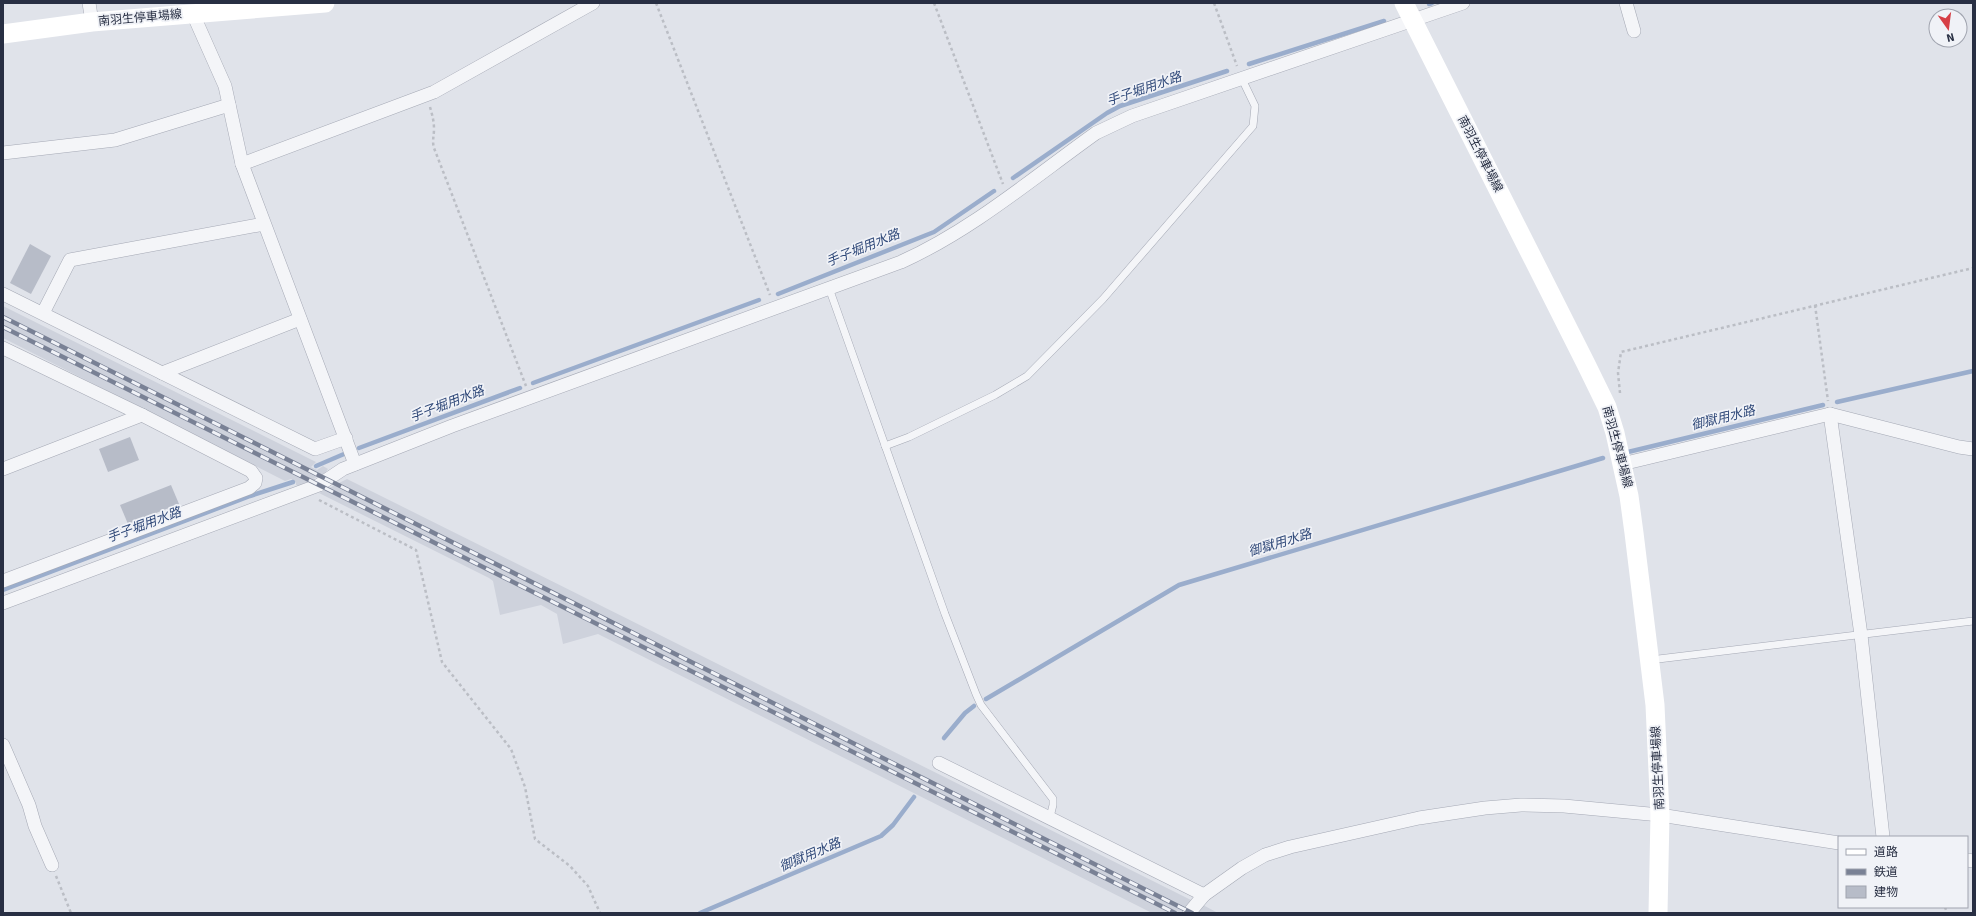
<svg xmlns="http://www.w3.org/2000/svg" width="1976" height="916" viewBox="0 0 1976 916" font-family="Signika,'Noto Sans JP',sans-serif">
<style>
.built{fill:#ced2dc}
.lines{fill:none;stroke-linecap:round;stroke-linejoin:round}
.stream{stroke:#9aadcc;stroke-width:4.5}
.building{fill:#b7bcc8}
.lane-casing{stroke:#a5a9b5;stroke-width:8}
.street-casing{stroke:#a5a9b5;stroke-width:14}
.path{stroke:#bbbec5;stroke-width:2.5;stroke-dasharray:3 3;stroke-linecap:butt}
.lane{stroke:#f4f5f8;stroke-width:7}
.street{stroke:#f4f5f8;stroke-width:13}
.secondary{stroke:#fff;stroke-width:19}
.rail-casing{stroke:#798195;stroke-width:4.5}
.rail{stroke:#f0f2f7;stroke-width:3;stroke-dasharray:9;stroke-linecap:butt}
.labels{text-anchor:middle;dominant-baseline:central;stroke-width:3.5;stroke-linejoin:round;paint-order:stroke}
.street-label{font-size:12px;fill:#282f43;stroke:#f0f2f7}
.water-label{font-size:13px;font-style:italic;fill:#304979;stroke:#f0f2f7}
</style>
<rect width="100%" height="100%" fill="#e0e3ea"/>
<!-- built -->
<g class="built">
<polygon points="3,306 316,462 311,467 317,470 323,466 328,469 325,473 299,486 296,485 296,482 291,479 285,481 3,338"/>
<polygon points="347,479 1191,900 1188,906 1183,913 1152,913 598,634 563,644 557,614 541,605 500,615 493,581 489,578 319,493"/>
<polygon points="1203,905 1218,913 1193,913"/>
</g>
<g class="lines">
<!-- stream -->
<g class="stream">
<polyline points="1429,4 1432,3"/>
<polyline points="1249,64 1384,21"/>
<polyline points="1013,178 1107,113 1120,106 1227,71"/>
<polyline points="778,294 934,232 994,191"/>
<polyline points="533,383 759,300"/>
<polyline points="1837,402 1973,371"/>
<polyline points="359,448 520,388"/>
<polyline points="1628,452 1823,405"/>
<polyline points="316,466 344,454"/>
<polyline points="3,590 250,496 293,482"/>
<polyline points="986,699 1179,585 1603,458"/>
<polyline points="944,738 965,713 974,706"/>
<polyline points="700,913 881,836 893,825 914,797"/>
</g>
</g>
<!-- building -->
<g class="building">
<polygon points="30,244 51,256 31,294 10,283"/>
<polygon points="130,437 139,460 108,472 99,449"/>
<polygon points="171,485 179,504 128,524 120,505"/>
</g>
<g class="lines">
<defs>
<g id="lane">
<polyline points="829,288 945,614 976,694 981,705 1053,799 1053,805 1050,817"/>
<polyline points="885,446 909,437 995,395 1027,376 1103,299 1253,126 1255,106 1242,79"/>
<polyline points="1650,660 1973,621"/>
</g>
<g id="street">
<polyline points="89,3 92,22"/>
<polyline points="1626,3 1634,31"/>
<polyline points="193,14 225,86 242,164 355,464"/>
<polyline points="3,153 115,140 229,105"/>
<polyline points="242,164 434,92 593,3"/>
<polyline points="3,294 315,449 346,438"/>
<polyline points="43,313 70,260 264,224"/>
<polyline points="3,348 142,415 251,471 256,478 255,483 249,488 3,581"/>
<polyline points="162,373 300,319"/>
<polyline points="1830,414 1861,635 1883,837"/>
<polyline points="1622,464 1830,414 1959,447 1973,449"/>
<polyline points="3,469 142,415"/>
<path d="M3,603L319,485L343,469L452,426L901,262C972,230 1033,178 1096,133L1132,116L1463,3"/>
<polyline points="3,745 29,805 35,826 52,865"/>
<polyline points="939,763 1204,895"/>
<polyline points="1967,860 1973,861"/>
<polyline points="1189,913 1204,895 1242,868 1265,855 1290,847 1419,818 1485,808 1521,805 1564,806 1660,815 1839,843"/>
</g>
</defs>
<!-- lane casing -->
<use href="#lane" class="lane-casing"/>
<!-- street casing -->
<use href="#street" class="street-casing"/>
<!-- path -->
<g class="path">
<polyline points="656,3 770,295"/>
<polyline points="934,3 1003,184"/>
<polyline points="1214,3 1237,66"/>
<path d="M430,107C432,114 434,121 434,129C434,136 432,141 434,148L526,386"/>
<polyline points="1815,305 1828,401"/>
<polyline points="1620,393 1618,373 1621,352 1973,268"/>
<polyline points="319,500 416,550 442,662 511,749 525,787 535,839 570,866 588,886 600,913"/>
<polyline points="56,876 71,913"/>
<polyline points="1945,907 1947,913"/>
</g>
<!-- lane -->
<use href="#lane" class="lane"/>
<!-- street -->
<use href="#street" class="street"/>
<!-- secondary -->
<g class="secondary">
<polyline points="1404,3 1586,364 1607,407 1615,433 1629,496 1634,533 1655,705 1660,815 1658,913"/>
<polyline points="3,34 92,22 325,3"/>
</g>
<defs>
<g id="rail">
<polyline points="3,317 1192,913"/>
<polyline points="3,327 1175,913"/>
</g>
</defs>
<!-- rail casing -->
<use href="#rail" class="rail-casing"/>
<!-- rail -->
<use href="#rail" class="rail"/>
</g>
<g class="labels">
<!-- street labels -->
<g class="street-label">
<text transform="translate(140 18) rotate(-5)">南羽生停車場線</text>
<text transform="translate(1480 154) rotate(63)">南羽生停車場線</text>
<text transform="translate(1617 447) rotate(75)">南羽生停車場線</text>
<text transform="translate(1658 768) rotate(-93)">南羽生停車場線</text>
</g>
<!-- water labels -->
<g class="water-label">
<text transform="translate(1144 89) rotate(-19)">手子堀用水路</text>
<text transform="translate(863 248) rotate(-22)">手子堀用水路</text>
<text transform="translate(447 404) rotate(-21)">手子堀用水路</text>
<text transform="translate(1723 418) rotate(-14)">御獄用水路</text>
<text transform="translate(144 525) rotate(-20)">手子堀用水路</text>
<text transform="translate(1280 543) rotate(-17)">御獄用水路</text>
<text transform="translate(810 855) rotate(-23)">御獄用水路</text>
</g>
</g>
<!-- border -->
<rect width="1976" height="916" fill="none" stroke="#282f43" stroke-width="8"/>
<!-- legend -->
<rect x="1838" y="836" width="130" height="72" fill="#f0f2f7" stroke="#a0a4af"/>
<rect x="1846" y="849" width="20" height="6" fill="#ffffff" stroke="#a0a4af"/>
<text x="1874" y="856" font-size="12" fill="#282f43">道路</text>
<rect x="1846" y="869" width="20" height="6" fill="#798195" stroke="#a0a4af"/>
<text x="1874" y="876" font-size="12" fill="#282f43">鉄道</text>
<rect x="1846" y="886" width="20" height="12" fill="#b7bcc8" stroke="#a0a4af"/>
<text x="1874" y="896" font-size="12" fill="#282f43">建物</text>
<!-- north arrow -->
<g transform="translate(1948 28) rotate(166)"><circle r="19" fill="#f0f2f7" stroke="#a0a4af"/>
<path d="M0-3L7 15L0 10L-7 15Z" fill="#d63f46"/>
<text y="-6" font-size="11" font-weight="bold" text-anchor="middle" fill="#282f43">N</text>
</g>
</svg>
